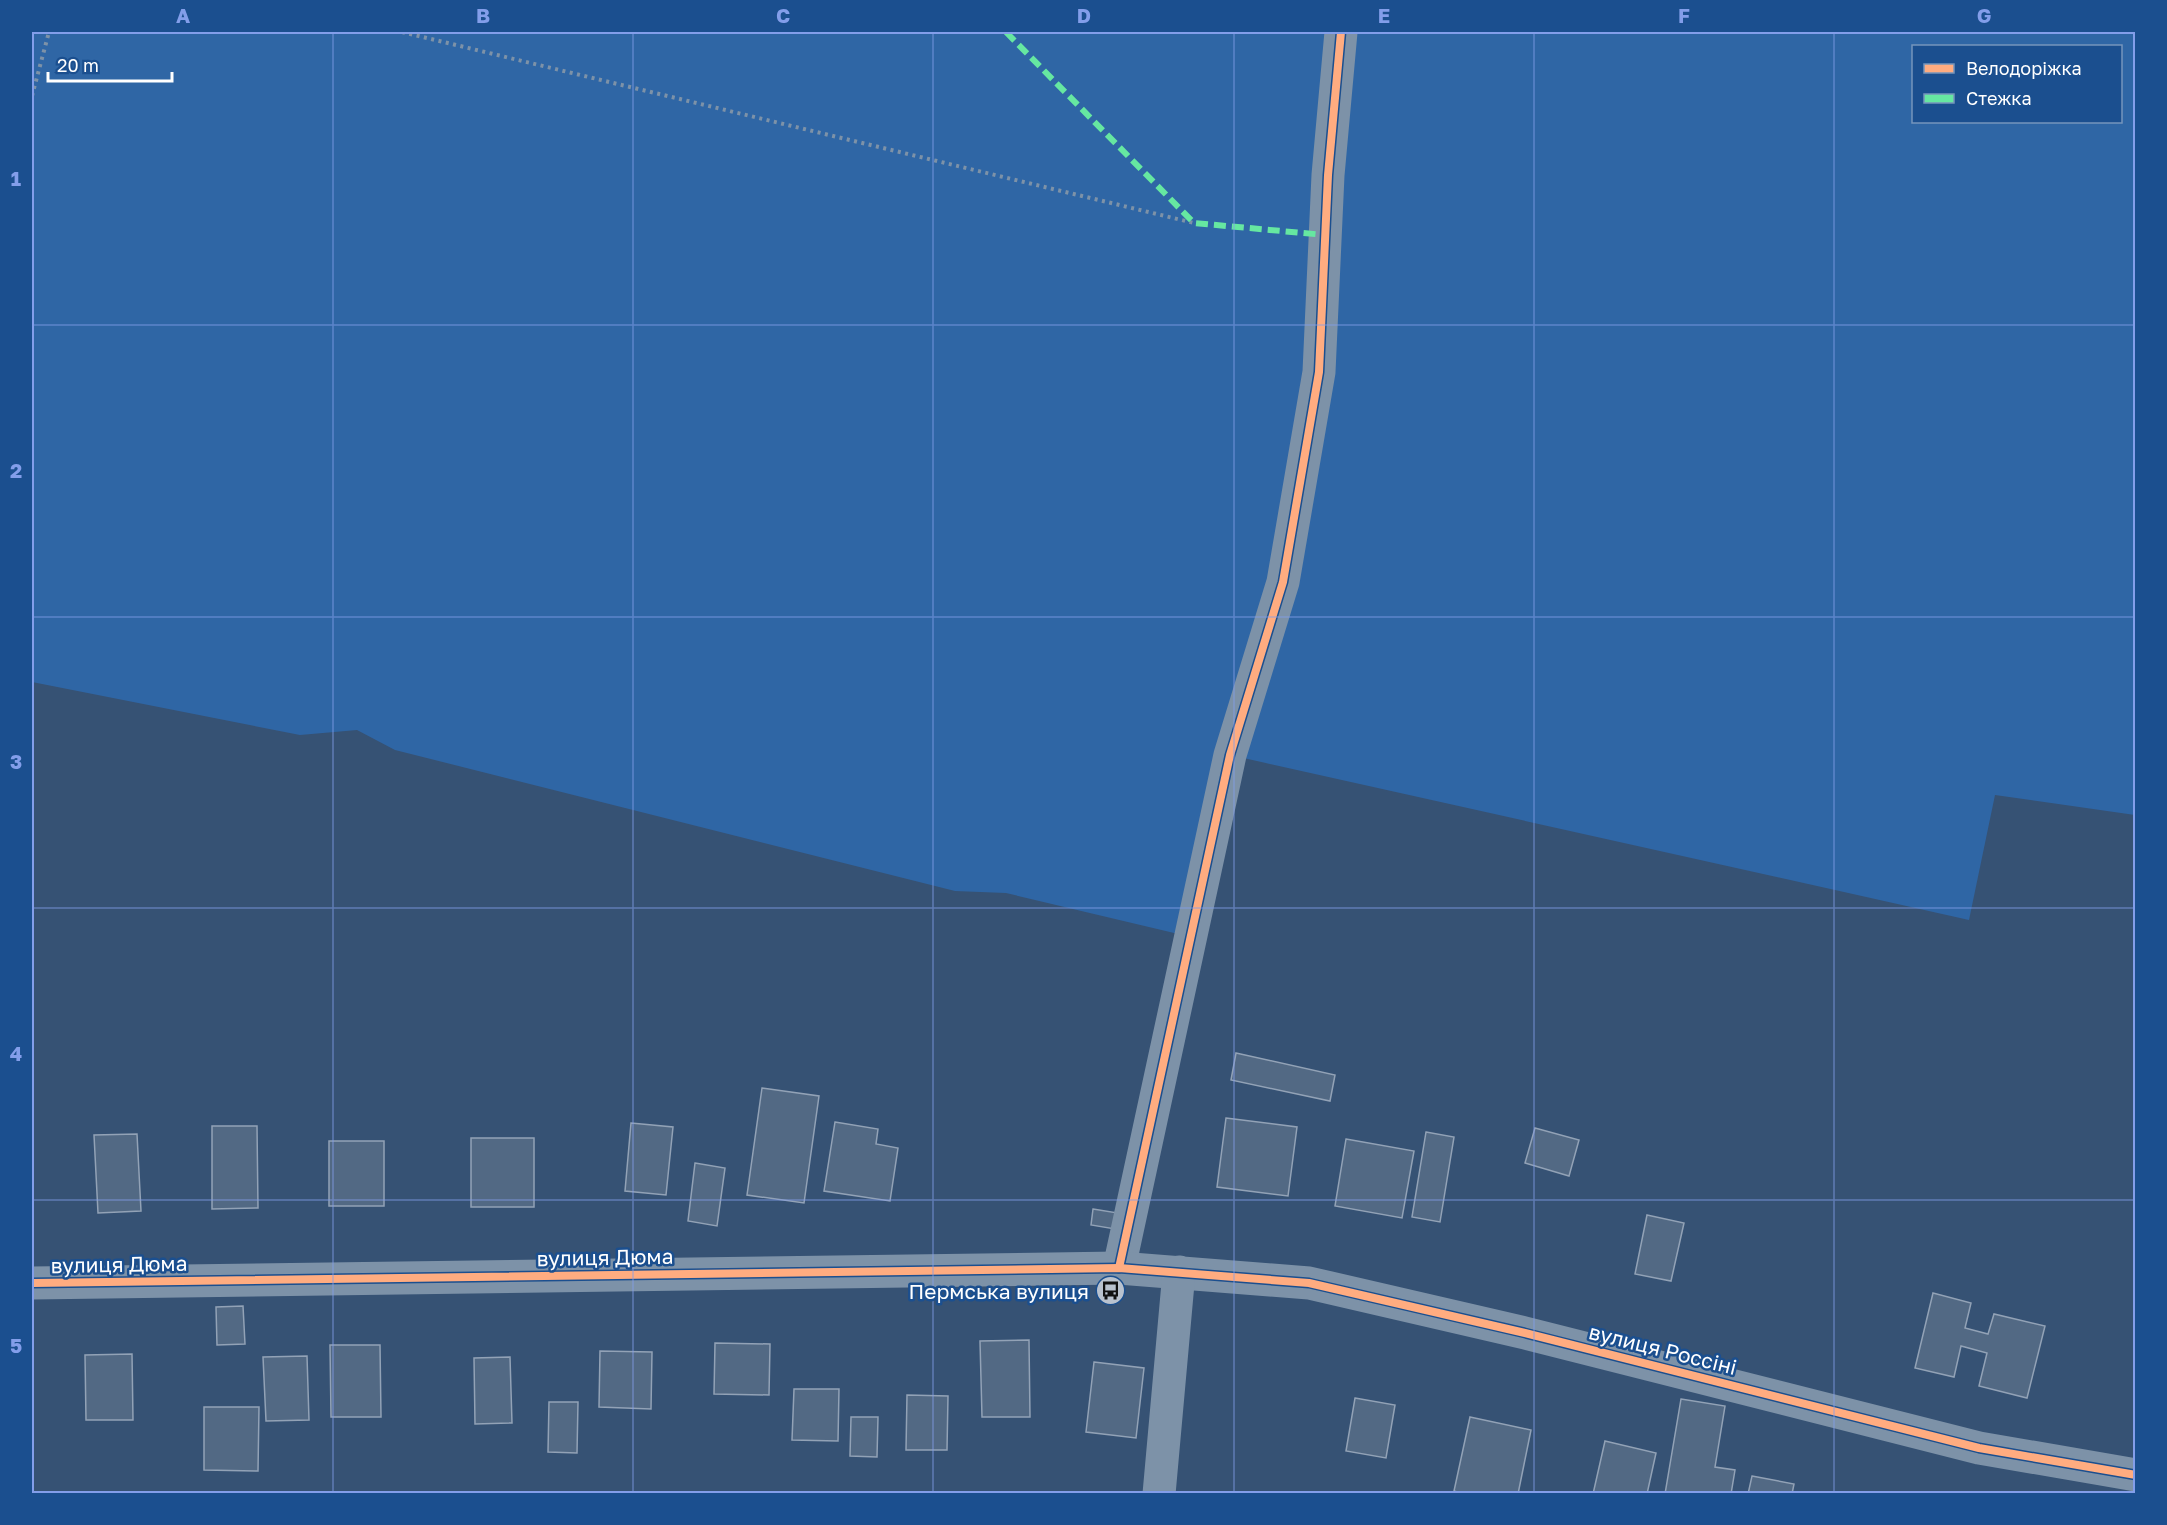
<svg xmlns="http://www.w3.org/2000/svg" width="2167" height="1525" viewBox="0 0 2167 1525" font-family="'Golos Text',sans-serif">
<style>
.green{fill:#2f66a5;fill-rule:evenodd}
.building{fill:#526984;stroke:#92a2b6;stroke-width:1.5}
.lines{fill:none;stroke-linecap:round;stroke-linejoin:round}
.path{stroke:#7d92a8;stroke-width:4;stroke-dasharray:3 4.5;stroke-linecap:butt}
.minor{stroke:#7d92a8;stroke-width:33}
.quiet{stroke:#66e7a1;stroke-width:6;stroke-dasharray:12 6;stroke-linecap:butt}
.cycleway-casing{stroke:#1b4f8f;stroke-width:11}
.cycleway{stroke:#ffac80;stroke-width:8}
.grid{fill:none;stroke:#839eea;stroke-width:1.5;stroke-opacity:0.55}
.labels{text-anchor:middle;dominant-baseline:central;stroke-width:5;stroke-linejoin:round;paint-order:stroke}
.street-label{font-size:21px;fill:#fff;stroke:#1b4f8f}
.poi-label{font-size:21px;fill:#fff;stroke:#1b4f8f;text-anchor:end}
.neatline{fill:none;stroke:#839eea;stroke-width:2}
.grid-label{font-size:20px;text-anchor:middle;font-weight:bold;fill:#839eea}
</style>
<rect width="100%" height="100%" fill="#365274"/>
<!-- green -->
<path class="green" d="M32,32H2135V815L1995,795L1969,920L1230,755L1191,937L1006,893L955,891L395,750L357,730L300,735L32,682ZM1914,46H2120V122H1914Z"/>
<!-- building -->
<g class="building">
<polygon points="1236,1053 1335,1075 1330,1101 1231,1080"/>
<polygon points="762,1088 819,1096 804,1203 747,1195"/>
<polygon points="1226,1118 1297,1127 1288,1196 1217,1187"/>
<polygon points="835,1122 878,1129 876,1144 898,1148 890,1201 824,1191"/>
<polygon points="631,1123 673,1127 666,1195 625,1191"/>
<polygon points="212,1126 257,1126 258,1208 212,1209"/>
<polygon points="1535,1128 1579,1140 1569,1176 1525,1163"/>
<polygon points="1426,1132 1454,1137 1440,1222 1412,1217"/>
<polygon points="137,1134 141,1211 98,1213 94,1135"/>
<rect x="471" y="1138" width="63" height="69"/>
<polygon points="1346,1139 1414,1151 1402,1218 1335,1206"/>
<rect x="329" y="1141" width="55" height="65"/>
<polygon points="695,1163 725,1168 717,1226 688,1221"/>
<polygon points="1093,1209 1118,1213 1115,1229 1091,1225"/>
<polygon points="1647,1215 1684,1223 1671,1281 1635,1274"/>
<polygon points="1933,1293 1971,1303 1965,1328 1988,1334 1994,1314 2045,1326 2027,1398 1979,1386 1987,1353 1961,1346 1954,1377 1915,1368"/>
<polygon points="243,1306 245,1344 217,1345 216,1307"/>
<polygon points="1029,1340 1030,1417 982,1417 980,1341"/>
<polygon points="715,1343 770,1344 769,1395 714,1394"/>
<polygon points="330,1345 380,1345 381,1417 331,1417"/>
<polygon points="600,1351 652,1352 651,1409 599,1407"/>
<polygon points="132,1354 133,1420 86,1420 85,1355"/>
<polygon points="307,1356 309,1420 266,1421 263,1357"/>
<polygon points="510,1357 512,1423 475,1424 474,1358"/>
<polygon points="1094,1362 1144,1368 1136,1438 1086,1432"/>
<polygon points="794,1389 839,1389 838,1441 792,1440"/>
<polygon points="907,1395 948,1396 947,1450 906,1450"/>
<polygon points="1355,1398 1395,1405 1386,1458 1346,1451"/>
<polygon points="1681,1399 1725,1406 1715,1467 1735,1470 1731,1494 1665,1494"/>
<polygon points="549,1402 578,1402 577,1453 548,1452"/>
<polygon points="204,1407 259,1407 258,1471 204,1470"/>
<polygon points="851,1417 878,1417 877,1457 850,1456"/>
<polygon points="1470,1417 1531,1430 1518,1494 1464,1494 1454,1491"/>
<polygon points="1605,1441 1656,1453 1647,1494 1593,1494"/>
<polygon points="1752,1476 1794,1484 1792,1494 1748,1494"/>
</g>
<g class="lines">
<!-- path -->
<g class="path">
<polyline points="402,32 1194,223"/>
<polyline points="32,96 49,32"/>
</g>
<!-- minor -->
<g class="minor">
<polyline points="1119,1268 1230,755 1283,582 1319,372 1328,175 1341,32"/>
<polyline points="32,1283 1119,1268 1309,1283 1525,1333 1979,1448 2136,1475"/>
<polyline points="1159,1494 1179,1272"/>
</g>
<!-- quiet -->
<polyline class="quiet" points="1006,32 1194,223 1325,235"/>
<defs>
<g id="cycleway">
<polyline points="1119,1268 1230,755 1283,582 1319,372 1328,175 1341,32"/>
<polyline points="32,1283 1119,1268 1309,1283 1525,1333 1979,1448 2136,1475"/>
</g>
</defs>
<!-- cycleway casing -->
<use href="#cycleway" class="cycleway-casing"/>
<!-- cycleway -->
<use href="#cycleway" class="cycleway"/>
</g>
<!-- grid -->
<path class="grid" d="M333,32V1494M633,32V1494M933,32V1494M1234,32V1494M1534,32V1494M1834,32V1494M32,325H2136M32,617H2136M32,908H2136M32,1200H2136"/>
<!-- icons -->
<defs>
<symbol id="bus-disc" viewBox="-11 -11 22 22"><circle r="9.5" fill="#b9c2ce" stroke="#1b4f8f"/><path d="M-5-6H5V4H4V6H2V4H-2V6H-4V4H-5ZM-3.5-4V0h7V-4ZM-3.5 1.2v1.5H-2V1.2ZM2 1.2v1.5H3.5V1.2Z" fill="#111"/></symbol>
</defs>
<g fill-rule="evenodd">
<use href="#bus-disc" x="1094" y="1274" width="33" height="33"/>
</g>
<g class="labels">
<!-- street labels -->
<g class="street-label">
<text transform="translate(605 1257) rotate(-1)">вулиця Дюма</text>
<text transform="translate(119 1264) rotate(-1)">вулиця Дюма</text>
<text transform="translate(1663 1349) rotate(14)">вулиця Россіні</text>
</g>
<!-- poi labels -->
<g class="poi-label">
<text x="1089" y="1291">Пермська вулиця</text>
</g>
</g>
<!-- border -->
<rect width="2167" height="1525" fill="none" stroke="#1b4f8f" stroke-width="66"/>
<!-- legend -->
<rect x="1912" y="45" width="210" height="78" fill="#1b4f8f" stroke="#7695bc" stroke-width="1.5"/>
<rect x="1924" y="64" width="30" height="9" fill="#ffac80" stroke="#7695bc" stroke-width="1.5"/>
<text x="1966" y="75" font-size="18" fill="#ffffff">Велодоріжка</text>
<rect x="1924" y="94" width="30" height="9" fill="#66e7a1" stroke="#7695bc" stroke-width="1.5"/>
<text x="1966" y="105" font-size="18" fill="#ffffff">Стежка</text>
<!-- scale -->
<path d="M48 72v9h124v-9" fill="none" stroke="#ffffff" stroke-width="3"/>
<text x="57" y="72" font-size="18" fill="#ffffff" stroke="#1b4f8f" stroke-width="4.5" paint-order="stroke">20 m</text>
<rect x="33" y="33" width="2101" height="1459" class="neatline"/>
<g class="grid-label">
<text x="183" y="23">A</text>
<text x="483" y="23">B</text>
<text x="783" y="23">C</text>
<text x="1084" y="23">D</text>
<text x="1384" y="23">E</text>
<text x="1684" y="23">F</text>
<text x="1984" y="23">G</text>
<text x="16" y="186">1</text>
<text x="16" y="478">2</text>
<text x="16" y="769">3</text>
<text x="16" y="1061">4</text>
<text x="16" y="1353">5</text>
</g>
</svg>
